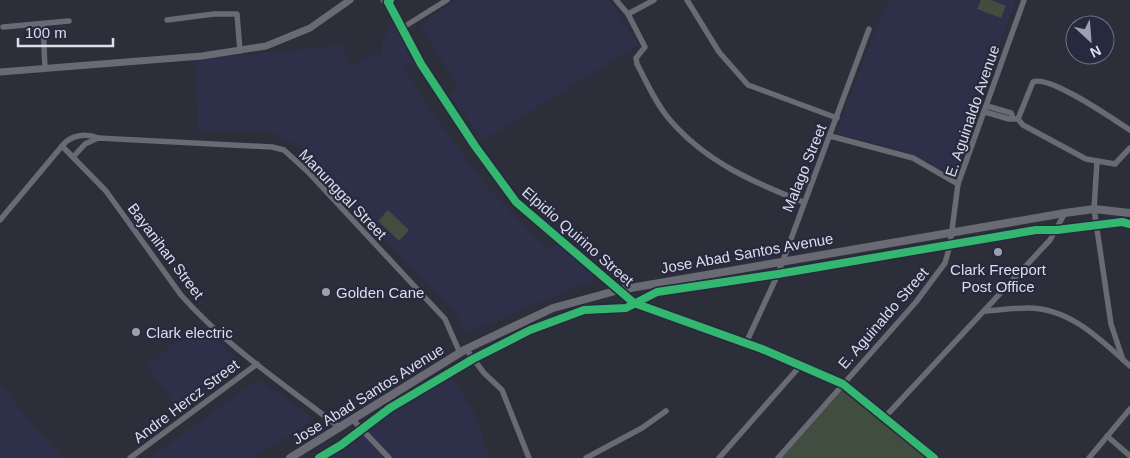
<svg xmlns="http://www.w3.org/2000/svg" width="1130" height="458" viewBox="0 0 1130 458" font-family="Arial,sans-serif">
<style>
.built{fill:#2d3048}
.green{fill:#414d3e}
.lines{fill:none;stroke-linecap:round;stroke-linejoin:round}
.minor{stroke:#696a73;stroke-width:5.5}
.tertiary{stroke:#696a73;stroke-width:7}
.secondary{stroke:#696a73;stroke-width:8}
.cycleway-casing{stroke:#272a3e;stroke-width:11}
.cycleway{stroke:#33b770;stroke-width:8}
.poi-dot{fill:#9ea0ad;stroke:#272a3e;stroke-width:2}
.labels{text-anchor:middle;dominant-baseline:central;stroke-width:4.5;stroke-linejoin:round;paint-order:stroke}
.street-label{font-size:15px;fill:#dcdeeb;stroke:#272a3e}
.poi-label{font-size:15px;fill:#dcdeeb;stroke:#272a3e;text-anchor:start}
</style>
<rect width="100%" height="100%" fill="#2c2e39"/>
<!-- built -->
<g class="built">
<polygon points="455,0 609,0 638,45 484,140 449,96 459,89 420,24"/>
<polygon points="890,0 1016,0 956,169 943,169 903,151 836,133 882,12"/>
<polygon points="392,21 414,64 404,68 435,116 472,167 487,187 549,250 559,242 594,276 593,280 465,334 456,313 359,215 299,147 271,132 198,132 195,60 341,45 350,67 372,54 380,56 383,41"/>
<polygon points="195,323 239,360 239,369 180,411 147,367"/>
<polygon points="449,375 472,407 489,455 485,458 326,458"/>
<polygon points="258,380 315,419 253,458 149,458"/>
<polygon points="0,384 36,429 63,458 0,458"/>
</g>
<!-- green -->
<g class="green">
<polygon points="981,0 991,0 1006,6 1001,18 977,9"/>
<polygon points="388,210 409,230 399,241 378,221"/>
<polygon points="845,386 930,458 781,458"/>
</g>
<g class="lines">
<!-- minor -->
<g class="minor">
<polyline points="616,0 628,14"/>
<path d="M654,0L628,14L645,47L636,58L637,64C647,83 656,104 670,120C706,162 753,182 803,202"/>
<polyline points="687,0 719,52 748,85 837,118"/>
<polyline points="167,20 214,14 237,14 240,51"/>
<polyline points="43,24 45,68"/>
<polyline points="3,27 69,21"/>
<polyline points="402,28 447,0"/>
<polyline points="987,106 1011,113 1013,118"/>
<polyline points="985,112 1009,119 1018,119"/>
<path d="M1130,130C1114,120 1049,74 1033,82L1018,119L1023,125L1086,159L1115,164L1130,148"/>
<polyline points="830,136 913,158 958,184"/>
<path d="M62,146C70,135 86,133 98,138"/>
<polyline points="74,156 85,144 98,138 272,147 284,150 308,172 445,319 460,353"/>
<polyline points="1097,162 1094,209 1111,324 1123,360"/>
<path d="M0,220L62,146L106,191L181,295C226,346 285,385 339,427"/>
<polyline points="619,290 638,305 762,349 843,384 934,458"/>
<path d="M986,311C1000,310 1014,308 1028,308C1070,308 1101,340 1130,366"/>
<polyline points="746,343 778,274 869,29"/>
<polyline points="466,349 484,373 502,390 529,458"/>
<polyline points="885,417 1050,240 1065,213"/>
<polyline points="352,419 389,458"/>
<polyline points="1107,436 1130,456"/>
<polyline points="130,458 257,364"/>
<polyline points="586,458 642,428 666,411"/>
<polyline points="719,458 801,365"/>
<polyline points="778,458 916,302 945,263 950,245 958,184 1024,0"/>
<polyline points="1089,458 1130,409"/>
</g>
<!-- tertiary -->
<g class="tertiary">
<polyline points="384,0 388,2 421,64 475,146 516,202 619,290"/>
<polyline points="0,72 202,56 266,46 310,28 350,0"/>
</g>
<!-- secondary -->
<polyline class="secondary" points="290,458 466,349 553,308 619,290 1065,213 1094,209 1130,213"/>
<defs>
<g id="cycleway">
<polyline points="390,0 388,2 421,64 475,146 516,202 634,303 762,349 843,384 934,458"/>
<polyline points="319,458 341,445 390,408 473,359 530,330 584,310 626,308 657,292 778,274 1036,230 1057,230 1122,222 1130,224"/>
</g>
</defs>
<!-- cycleway casing -->
<use href="#cycleway" class="cycleway-casing"/>
<!-- cycleway -->
<use href="#cycleway" class="cycleway"/>
</g>
<!-- markers -->
<g class="poi-dot">
<circle cx="998" cy="252" r="5"/>
<circle cx="326" cy="292" r="5"/>
<circle cx="136" cy="332" r="5"/>
</g>
<g class="labels">
<!-- street labels -->
<g class="street-label">
<text transform="translate(972 111) rotate(-71)">E. Aguinaldo Avenue</text>
<text transform="translate(804 168) rotate(-68)">Malago Street</text>
<text transform="translate(343 194) rotate(46)">Manunggal Street</text>
<text transform="translate(578 236) rotate(41)">Elpidio Quirino Street</text>
<text transform="translate(166 251) rotate(53)">Bayanihan Street</text>
<text transform="translate(747 253) rotate(-10)">Jose Abad Santos Avenue</text>
<text transform="translate(883 318) rotate(-49)">E. Aguinaldo Street</text>
<text transform="translate(368 394) rotate(-32)">Jose Abad Santos Avenue</text>
<text transform="translate(186 401) rotate(-37)">Andre Hercz Street</text>
</g>
<!-- poi labels -->
<g class="poi-label">
<text x="998" y="269" text-anchor="middle">Clark Freeport<tspan x="998" dy="17">Post Office</tspan></text>
<text x="336" y="292">Golden Cane</text>
<text x="146" y="332">Clark electric</text>
</g>
</g>
<!-- north arrow -->
<g transform="translate(1090 40) rotate(154)"><circle r="24" fill="#272a3e" stroke="#6f7283"/>
<path d="M0-4L9 19L0 12L-9 19Z" fill="#9ea0ad"/>
<text y="-8" font-size="14" font-weight="bold" text-anchor="middle" fill="#dcdeeb">N</text>
</g>
<!-- scale -->
<path d="M18 38v8h95v-8" fill="none" stroke="#dcdeeb" stroke-width="2.5"/>
<text x="25" y="38" font-size="15" fill="#dcdeeb" stroke="#272a3e" stroke-width="4" paint-order="stroke">100 m</text>
</svg>
